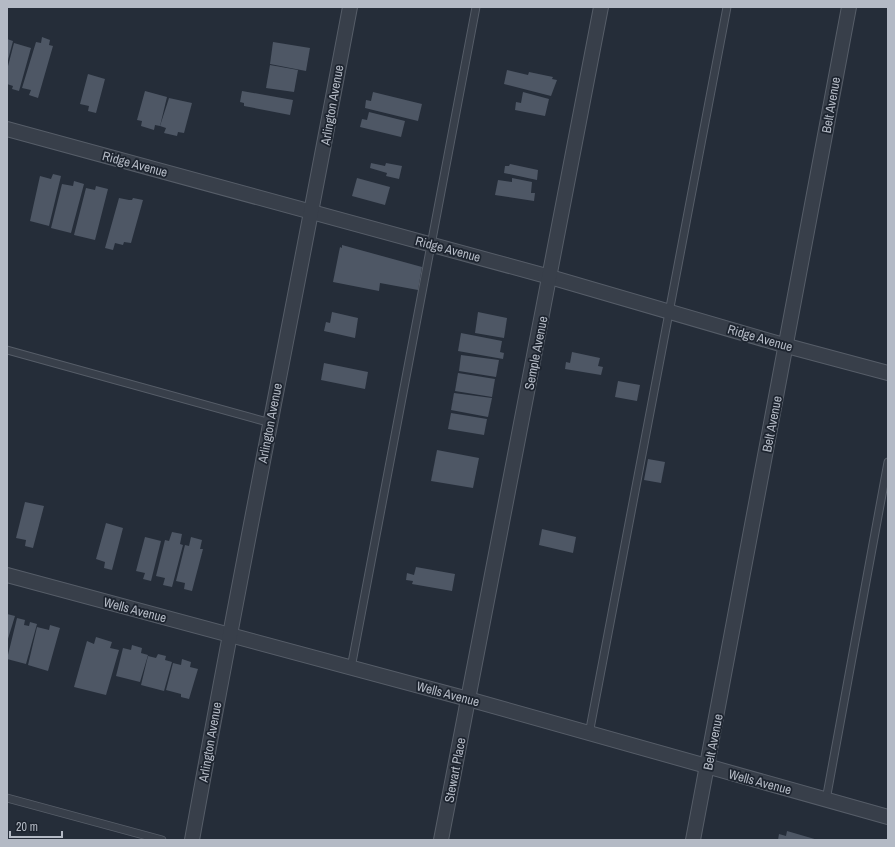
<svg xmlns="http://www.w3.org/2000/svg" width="895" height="847" viewBox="0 0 895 847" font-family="'Archivo Narrow',sans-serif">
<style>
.building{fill:#4e5765}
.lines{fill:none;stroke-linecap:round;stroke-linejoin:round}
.lane-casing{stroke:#565d68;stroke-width:9}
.street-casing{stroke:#565d68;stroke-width:16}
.lane{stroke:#383f4a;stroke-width:7}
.street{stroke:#383f4a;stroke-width:14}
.labels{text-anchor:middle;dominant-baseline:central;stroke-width:3.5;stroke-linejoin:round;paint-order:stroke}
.street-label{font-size:13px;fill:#b4bac5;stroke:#1d242f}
</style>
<rect width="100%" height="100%" fill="#252d39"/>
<!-- building -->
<g class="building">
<polygon points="42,37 50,40 49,45 53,46 38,98 29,95 31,90 22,88 36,42 41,43"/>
<polygon points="7,39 13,41 8,60 7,60"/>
<polygon points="273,42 310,48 306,71 270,64"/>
<polygon points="14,43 31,48 19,91 12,89 13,86 7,84 7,70"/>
<polygon points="270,65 298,70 294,92 266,88"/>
<polygon points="507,70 528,75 529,72 553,77 552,79 557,80 551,96 504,84"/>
<polygon points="88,74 105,79 96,113 88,111 89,106 80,104"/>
<polygon points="145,91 167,97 160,126 155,125 154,130 141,126 142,121 137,120"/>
<polygon points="242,91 293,100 290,115 244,106 244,103 240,102"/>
<polygon points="373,92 422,104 418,121 365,108 366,100 371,101"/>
<polygon points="523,92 549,99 545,116 515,110 516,102 521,103"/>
<polygon points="169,98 192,103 184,133 178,132 177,136 164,133 166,128 160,126"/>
<polygon points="369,112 405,121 401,137 360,127 362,119 367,120"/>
<polygon points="371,163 385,166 386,163 402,166 399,179 386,176 387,173 370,168"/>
<polygon points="510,164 538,170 537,180 504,173 505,166 509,166"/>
<polygon points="53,174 61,176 49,226 30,221 40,176 51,179"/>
<polygon points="357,178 390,187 385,205 352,196"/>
<polygon points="512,178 532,182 531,193 535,193 534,201 495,195 498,180 512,182"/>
<polygon points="74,181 84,184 71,233 51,228 62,184 73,186"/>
<polygon points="96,186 108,189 95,240 74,235 86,188 95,190"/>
<polygon points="119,198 129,200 132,200 133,198 143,200 131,243 124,242 123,245 115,243 113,250 105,248"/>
<polygon points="342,245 422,267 418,290 380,283 379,291 333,282 340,247 342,248"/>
<polygon points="332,312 358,318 355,338 324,331 326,322 330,323"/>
<polygon points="478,312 507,318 504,338 475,333"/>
<polygon points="461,333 502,341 500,352 504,353 503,359 458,351"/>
<polygon points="572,352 600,358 598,366 603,367 601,375 565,369 566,362 570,363"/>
<polygon points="461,355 499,360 496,377 459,371"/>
<polygon points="324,363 368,372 365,389 321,380"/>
<polygon points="458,373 495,379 492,397 455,391"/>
<polygon points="618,381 640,385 637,401 615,397"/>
<polygon points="454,393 492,398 488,417 451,410"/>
<polygon points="451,413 487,419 484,435 448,429"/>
<polygon points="437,450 479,458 473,488 431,481"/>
<polygon points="648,459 665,462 661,483 644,480"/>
<polygon points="25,502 44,506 33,548 25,546 26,540 16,538"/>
<polygon points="106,523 123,528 112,570 104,568 105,562 96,559"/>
<polygon points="542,529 576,537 573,553 539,545"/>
<polygon points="172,532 182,534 180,544 183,545 172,587 163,585 165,578 156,576 165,540 169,541"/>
<polygon points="145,537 161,541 151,581 143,579 145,573 136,571"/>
<polygon points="191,537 202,540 200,549 203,549 192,591 184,589 185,583 176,581 185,545 189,546"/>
<polygon points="416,567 455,574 452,591 412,584 413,581 406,580 407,573 414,575"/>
<polygon points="7,614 15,616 7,642"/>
<polygon points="17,618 25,620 24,625 29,626 30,622 37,624 26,664 7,659"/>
<polygon points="50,625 60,628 48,671 28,665 37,627 49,630"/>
<polygon points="96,637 112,642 110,648 119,650 106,695 74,687 87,641 94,644"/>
<polygon points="132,645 142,648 141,653 148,655 140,682 116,676 123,648 131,650"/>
<polygon points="158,654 166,656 165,660 172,662 164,691 141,685 148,656 156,658"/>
<polygon points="182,659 191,662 190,667 198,669 189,699 181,697 181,694 166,690 173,663 181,665"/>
<polygon points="787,831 818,840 778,840 779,834 786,836"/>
</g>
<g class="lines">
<defs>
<g id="lane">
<polyline points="7,350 271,423"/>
<polyline points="351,668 476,7"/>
<polyline points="589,734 727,7"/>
<polyline points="7,798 162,840"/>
<polyline points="826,800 888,462"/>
</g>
<g id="street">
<polyline points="7,129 550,277 787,346 888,373"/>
<polyline points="7,575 468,699 888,817"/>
<path d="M192,840C242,562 298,285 350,7"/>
<polyline points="441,840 601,7"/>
<polyline points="693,840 849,7"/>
</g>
</defs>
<!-- lane casing -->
<use href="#lane" class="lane-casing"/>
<!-- street casing -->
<use href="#street" class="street-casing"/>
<!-- lane -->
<use href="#lane" class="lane"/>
<!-- street -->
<use href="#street" class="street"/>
</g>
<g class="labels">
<!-- street labels -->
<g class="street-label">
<text transform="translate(332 105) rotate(-80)">Arlington Avenue</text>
<text transform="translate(831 105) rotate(-80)">Belt Avenue</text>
<text transform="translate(135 164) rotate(15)">Ridge Avenue</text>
<text transform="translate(448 249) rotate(15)">Ridge Avenue</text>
<text transform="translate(760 338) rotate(16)">Ridge Avenue</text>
<text transform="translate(536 353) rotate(-79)">Semple Avenue</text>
<text transform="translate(270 423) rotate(-79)">Arlington Avenue</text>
<text transform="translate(772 424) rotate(-79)">Belt Avenue</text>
<text transform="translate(135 610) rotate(15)">Wells Avenue</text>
<text transform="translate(448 694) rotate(15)">Wells Avenue</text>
<text transform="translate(210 742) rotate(-80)">Arlington Avenue</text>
<text transform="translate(713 742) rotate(-79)">Belt Avenue</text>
<text transform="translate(455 770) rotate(-79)">Stewart Place</text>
<text transform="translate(760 782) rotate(15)">Wells Avenue</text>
</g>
</g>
<!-- border -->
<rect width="895" height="847" fill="none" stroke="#b4bac5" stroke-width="16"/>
<!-- scale -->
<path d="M10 831v6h52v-6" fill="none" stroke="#b4bac5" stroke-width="2"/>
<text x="16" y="831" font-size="12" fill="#b4bac5" stroke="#1d242f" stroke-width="3" paint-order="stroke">20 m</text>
</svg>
